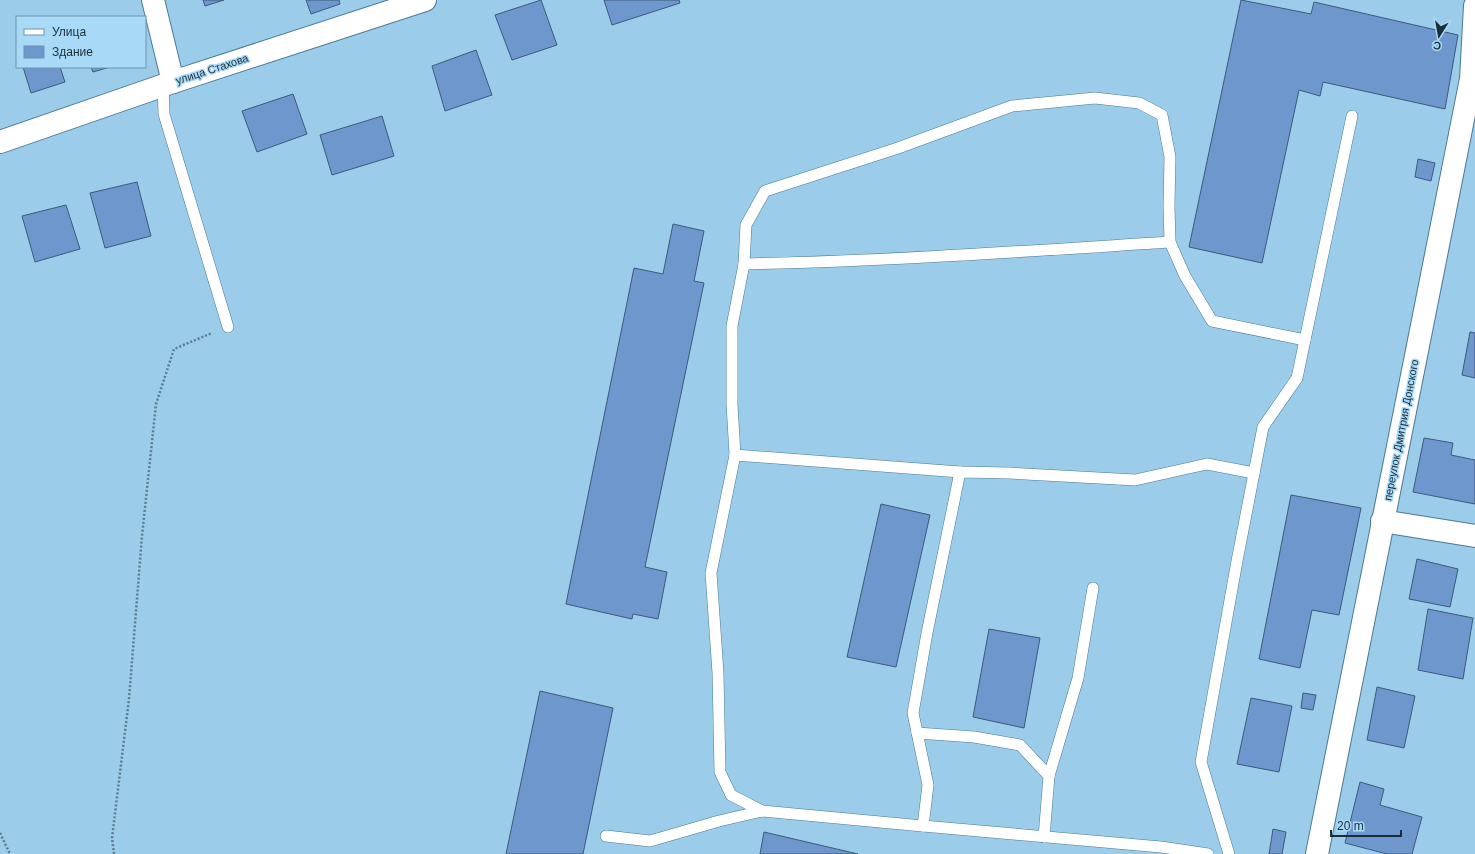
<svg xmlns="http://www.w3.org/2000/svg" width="1475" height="854" viewBox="0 0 1475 854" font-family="Helvetica,sans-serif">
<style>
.building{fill:#6d97cd;stroke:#3e597c}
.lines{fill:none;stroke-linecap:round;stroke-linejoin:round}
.service-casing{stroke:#4a7994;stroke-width:12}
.minor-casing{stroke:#4a7994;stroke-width:24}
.tertiary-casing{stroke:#4a7994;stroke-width:24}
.path{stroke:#5a7c90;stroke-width:2.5;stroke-dasharray:2 2;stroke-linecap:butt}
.service{stroke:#fff;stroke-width:11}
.minor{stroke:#fff;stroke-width:22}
.tertiary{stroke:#fff;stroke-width:22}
.labels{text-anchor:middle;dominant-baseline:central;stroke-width:3;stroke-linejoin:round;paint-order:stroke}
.street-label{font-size:11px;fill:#1a2d39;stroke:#a8d9f7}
</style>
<rect width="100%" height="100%" fill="#9bcce9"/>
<!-- building -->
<g class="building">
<polygon points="203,0 224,0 205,6"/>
<polygon points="306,0 339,0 340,4 311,14"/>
<polygon points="541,0 557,45 512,60 495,15"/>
<polygon points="604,0 679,0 680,3 612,25"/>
<polygon points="1241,0 1311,14 1314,2 1458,35 1445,109 1323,82 1320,96 1299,90 1262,263 1189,247"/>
<polygon points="476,50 492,95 445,111 432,66"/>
<polygon points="23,67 60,67 65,82 31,93"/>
<polygon points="91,67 110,67 93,72"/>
<polygon points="293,94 307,134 257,152 242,111"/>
<polygon points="382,116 394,156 332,175 320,135"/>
<polygon points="1418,159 1435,163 1431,181 1415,177"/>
<polygon points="137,182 151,236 105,248 90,193"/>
<polygon points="66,205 80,249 35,262 22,216"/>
<polygon points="673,224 704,231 694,281 704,283 645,567 667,572 658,619 633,614 632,619 566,604 634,268 663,274"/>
<polygon points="1470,332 1475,333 1475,378 1462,375"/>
<polygon points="1424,438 1453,443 1451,455 1475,460 1475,504 1413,492"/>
<polygon points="1291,495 1361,508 1339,615 1312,610 1300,668 1259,659"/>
<polygon points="881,504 930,515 896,667 847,657"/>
<polygon points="1417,559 1458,569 1450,607 1409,599"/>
<polygon points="1428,609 1473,618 1463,679 1418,670"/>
<polygon points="989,629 1040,638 1024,728 973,717"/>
<polygon points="1377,687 1415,696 1404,748 1367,740"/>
<polygon points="540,691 613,708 583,854 506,854"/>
<polygon points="1303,693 1316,695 1313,710 1301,708"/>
<polygon points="1251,698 1292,706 1279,772 1237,764"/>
<polygon points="1360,782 1384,789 1380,805 1422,817 1412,854 1387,854 1345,843"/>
<polygon points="1273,829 1286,832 1282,854 1269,854"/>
<polygon points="764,832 858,854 760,854"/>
</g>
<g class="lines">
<defs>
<g id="service">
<polyline points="163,85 164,114 228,327"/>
<path d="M744,264C886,261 1028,251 1170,242"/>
<polyline points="735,455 732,404 732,326 744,264 746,225 765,191 898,148 1012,106 1095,98 1139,103 1162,115 1170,157 1169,206 1170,242 1185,276 1212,321 1305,340"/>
<polyline points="917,733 974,737 1020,745 1049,776 1044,837"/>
<polyline points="1049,776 1078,678 1093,588"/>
<polyline points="762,811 731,795 720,772 718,673 711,573 735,455 960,472"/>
<polyline points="923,826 928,785 913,713 927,633 960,472 1009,473 1135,480 1207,464 1254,473"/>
<polyline points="606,836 650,841 719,821 762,811 923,826 1161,847 1208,854"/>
<polyline points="1229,854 1201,762 1237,561 1263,427 1297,378 1352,116"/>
</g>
<g id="minor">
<polyline points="153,0 173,82"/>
<polyline points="0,142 173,82 425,0"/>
<polyline points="1382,521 1475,536"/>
</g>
<polyline id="tertiary" points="1317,854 1471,79 1475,6"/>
</defs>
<!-- service casing -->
<use href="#service" class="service-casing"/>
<!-- minor casing -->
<use href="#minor" class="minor-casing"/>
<!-- tertiary casing -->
<use href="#tertiary" class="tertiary-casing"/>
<!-- path -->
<g class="path">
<polyline points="0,833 10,854"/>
<polyline points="114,854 112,838 129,699 142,536 156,404 174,349 212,333"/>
</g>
<!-- service -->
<use href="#service" class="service"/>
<!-- minor -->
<use href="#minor" class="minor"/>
<!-- tertiary -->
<use href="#tertiary" class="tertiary"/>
</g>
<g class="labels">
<!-- street labels -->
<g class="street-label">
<text transform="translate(212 69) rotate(-18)">улица Стахова</text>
<text transform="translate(1401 430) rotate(-79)">переулок Дмитрия Донского</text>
</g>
</g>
<!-- legend -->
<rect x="16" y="16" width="130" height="52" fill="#a8d9f7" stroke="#6f94ab"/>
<rect x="24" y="29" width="20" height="6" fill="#ffffff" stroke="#6f94ab"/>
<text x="52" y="36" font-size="12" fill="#1a2d39">Улица</text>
<rect x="24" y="46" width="20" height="12" fill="#6d97cd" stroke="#6f94ab"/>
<text x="52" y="56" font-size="12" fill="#1a2d39">Здание</text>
<!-- north arrow -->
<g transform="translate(1439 36) rotate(191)" stroke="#a8d9f7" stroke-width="3" paint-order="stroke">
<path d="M0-3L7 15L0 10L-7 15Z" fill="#1a2d39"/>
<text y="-6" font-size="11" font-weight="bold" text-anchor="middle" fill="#1a2d39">С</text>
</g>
<!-- scale -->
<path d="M1331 830v6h70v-6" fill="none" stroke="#1a2d39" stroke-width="2"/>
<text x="1337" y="830" font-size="12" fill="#1a2d39" stroke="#a8d9f7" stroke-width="3" paint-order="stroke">20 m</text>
</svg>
